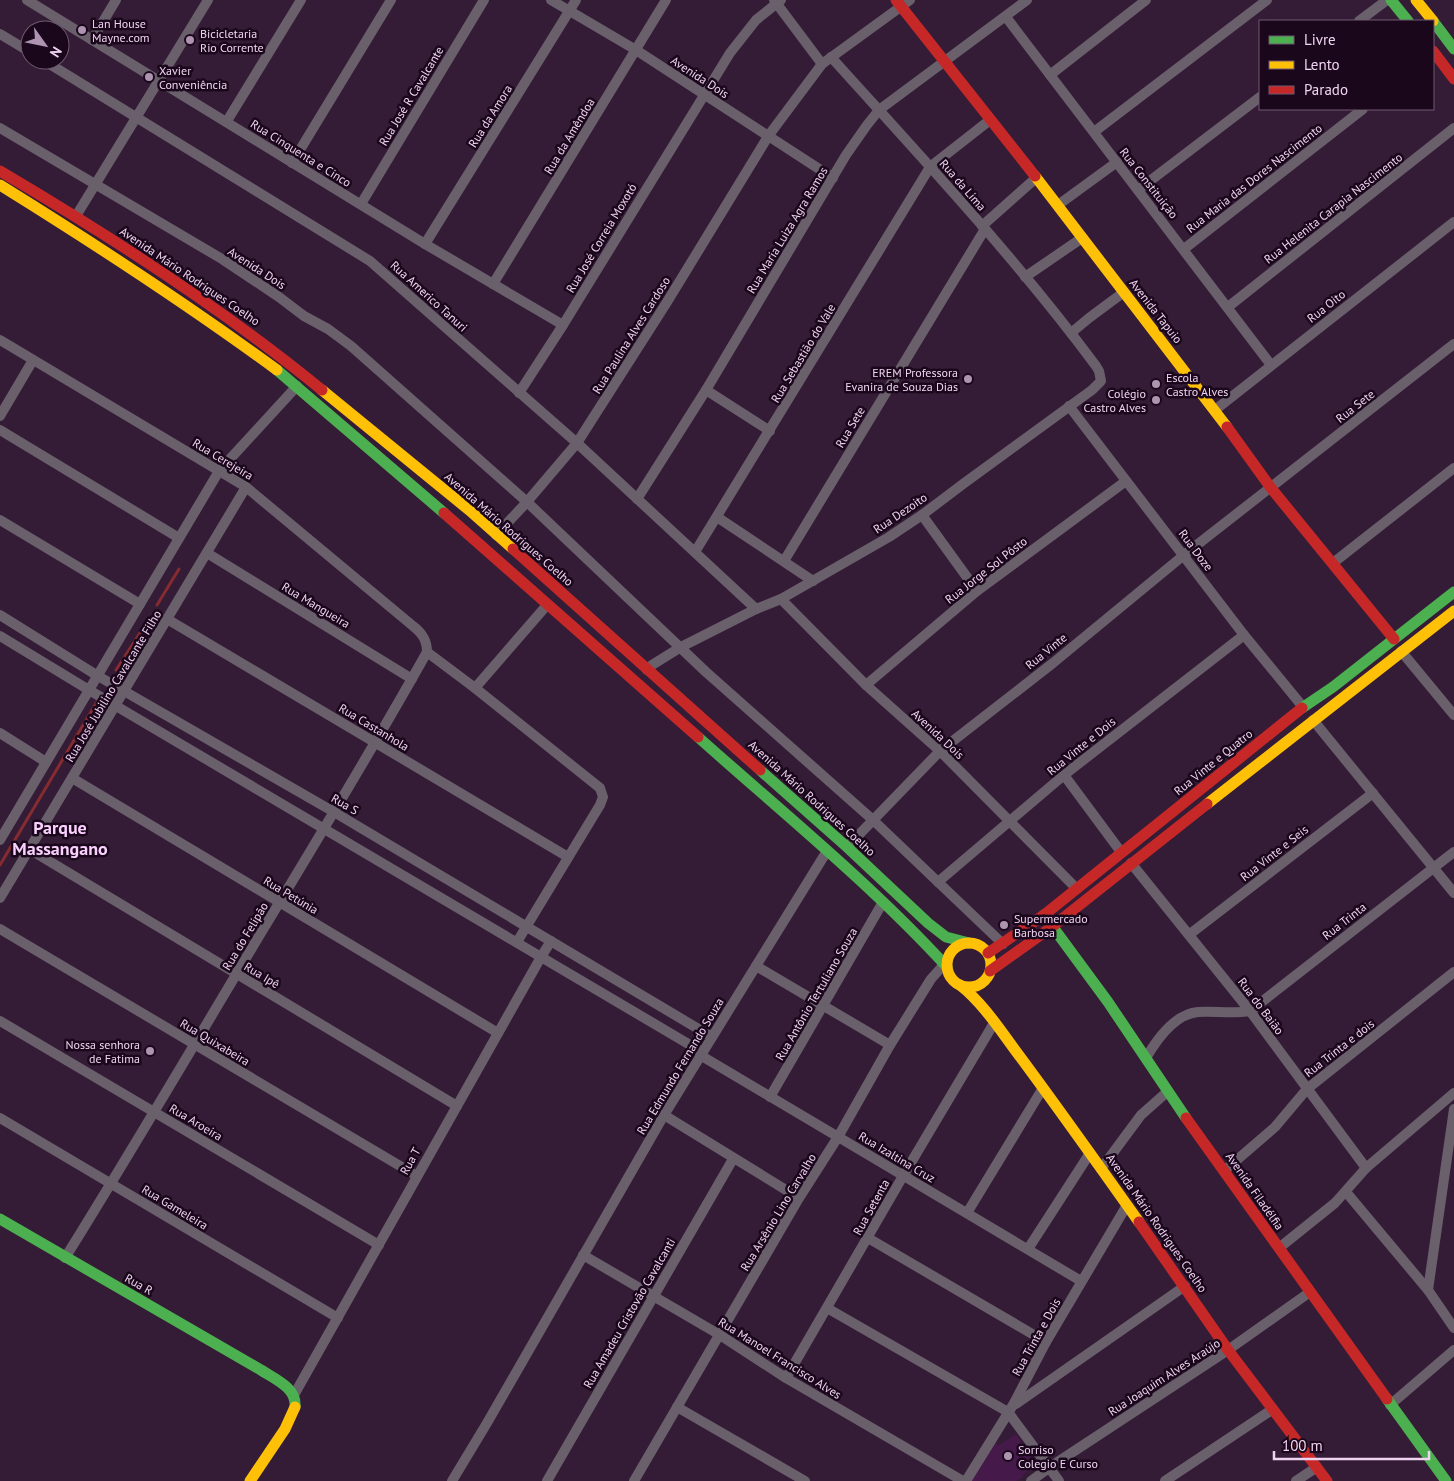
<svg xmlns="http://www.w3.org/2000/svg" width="1454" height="1481" viewBox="0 0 1454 1481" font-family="'PT Sans',sans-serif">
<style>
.built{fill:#46194b}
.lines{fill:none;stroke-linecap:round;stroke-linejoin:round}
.stream{stroke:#862c30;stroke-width:3}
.street{stroke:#6a606c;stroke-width:10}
.fast{stroke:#4caf50;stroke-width:11}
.slow{stroke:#ffc107;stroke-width:11}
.jam{stroke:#c62828;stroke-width:11}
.poi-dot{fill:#ae94b0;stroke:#1a071b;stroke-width:2}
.labels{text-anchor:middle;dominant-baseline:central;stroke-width:5;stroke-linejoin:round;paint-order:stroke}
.poi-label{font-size:12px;fill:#efd4f1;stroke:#1a071b;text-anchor:start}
.street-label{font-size:12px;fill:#efd4f1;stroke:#1a071b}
.district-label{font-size:18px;font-weight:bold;fill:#fad0fe;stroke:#1a071b}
</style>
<rect width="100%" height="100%" fill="#341c36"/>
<!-- built -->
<polygon class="built" points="1016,1434 1036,1466 1022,1475 1023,1477 1016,1481 970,1481 995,1441 998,1446"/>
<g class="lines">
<!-- stream -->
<g class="stream">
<polyline points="157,605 179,569"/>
<polyline points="116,670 149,619"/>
<polyline points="0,865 98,700"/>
</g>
<!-- street -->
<g class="street">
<polyline points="27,0 425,244 563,325"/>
<polyline points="551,0 636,50 833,178"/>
<polyline points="774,0 822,64"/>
<path d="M1006,17C1094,133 1183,248 1271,365"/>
<polyline points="1359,21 1387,0"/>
<polyline points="0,34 30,52"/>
<polyline points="92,40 116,0"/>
<polyline points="43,60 370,261 577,443 756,609"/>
<polyline points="1050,75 1146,0"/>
<polyline points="227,121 301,0"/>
<polyline points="0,128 222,259 279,297 304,316 328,329 351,346 527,502 706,672 873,820 1003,944"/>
<polyline points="1094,132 1267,0"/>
<polyline points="292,163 391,0"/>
<polyline points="1138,190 1260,97"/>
<polyline points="361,204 484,0"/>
<polyline points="1058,205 1117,162"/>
<polyline points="76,216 208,0"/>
<polyline points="982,226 1036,178"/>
<polyline points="425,244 576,0"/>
<polyline points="1184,249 1363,109"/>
<polyline points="1025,277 1082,238"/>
<polyline points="493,284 666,0"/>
<polyline points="1228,307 1454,128"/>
<polyline points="1071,333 1089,318 1124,292"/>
<path d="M0,340L246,487L413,626C422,633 427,640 427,652C375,745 319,837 264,928C198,1038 133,1149 65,1258"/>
<polyline points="706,390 770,431"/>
<polyline points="519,393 563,325 730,53 756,20 781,0"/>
<polyline points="1069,406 1244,635 1303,707"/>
<polyline points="1215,410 1454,222"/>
<polyline points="0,416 33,360"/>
<polyline points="0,430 179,538"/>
<polyline points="637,499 706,390 846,155 867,125 879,110 1027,0"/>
<polyline points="922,515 977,591"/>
<polyline points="717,517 813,581"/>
<polyline points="0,520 140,604"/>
<polyline points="496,535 526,503 577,443 667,302 769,135 822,64 910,0"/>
<polyline points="695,552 930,167 990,120"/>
<polyline points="207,553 412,679"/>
<polyline points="784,561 985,229"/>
<polyline points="1333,563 1454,468"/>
<polyline points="781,599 866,685 940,751 1077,889"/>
<polyline points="0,615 98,676 334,812 712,1037"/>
<polyline points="167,619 568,857"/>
<polyline points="0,636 89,690 702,1052"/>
<polyline points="1401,651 1454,715"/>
<polyline points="427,652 475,688 600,788 603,797 600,805 517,942"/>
<path d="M647,670L652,665L681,647L756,609L781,599L889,537L922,515L963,484L1092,390L1101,381L1099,371L1096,366C1015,257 922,158 831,57"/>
<polyline points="866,685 977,591 1126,481"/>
<polyline points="475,688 547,605"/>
<polyline points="1313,720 1454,893"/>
<polyline points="0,733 46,762"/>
<polyline points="1064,775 1121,852"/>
<polyline points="72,778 498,1033"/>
<polyline points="0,840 219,471 297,386"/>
<polyline points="847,847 940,751 1053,663 1184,555 1454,344"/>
<polyline points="29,849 457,1106"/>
<polyline points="1131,863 1250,1011 1366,1168"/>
<polyline points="938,882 1064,775 1244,635"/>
<polyline points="0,898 246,487"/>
<polyline points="0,929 417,1176"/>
<polyline points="1190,934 1373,793"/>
<polyline points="756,966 890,1045"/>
<polyline points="0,1021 379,1245"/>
<polyline points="700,1055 1081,1281"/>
<path d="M1146,1058C1157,1039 1175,1014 1198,1012C1216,1011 1233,1014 1250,1011L1454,852"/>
<polyline points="770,1097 883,902"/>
<polyline points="664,1115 799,1198"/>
<polyline points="0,1118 338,1318"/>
<polyline points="1101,1169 1141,1115 1167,1092"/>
<polyline points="1224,1171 1275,1127 1307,1089 1454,972"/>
<polyline points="1346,1192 1428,1290 1454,1328"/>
<polyline points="967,1213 1043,1088"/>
<polyline points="868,1238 1046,1342"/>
<polyline points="1279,1248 1335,1203 1366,1168 1454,1093"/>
<polyline points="1028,1249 1090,1153"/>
<polyline points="583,1255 720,1335 786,1378 963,1481"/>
<polyline points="1428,1290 1454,1109"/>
<polyline points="827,1308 1008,1412 1059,1481"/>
<polyline points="786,1378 903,1176 994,1023"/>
<polyline points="294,1395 541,957 551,941"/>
<polyline points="1016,1404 1185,1286"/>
<polyline points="1390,1405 1454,1350"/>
<polyline points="677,1407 805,1481"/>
<polyline points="452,1481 487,1423 664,1115 827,851"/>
<polyline points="547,1481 733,1159"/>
<polyline points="634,1481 799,1198 838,1137 890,1045 931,979 948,960"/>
<polyline points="966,1481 1013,1405 1046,1342 1127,1205"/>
<polyline points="1031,1481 1050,1467 1228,1350 1310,1292"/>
<polyline points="1165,1481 1273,1409"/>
<polyline points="1296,1481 1317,1467"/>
</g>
<!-- fast -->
<g class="fast">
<polyline points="1391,0 1408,21"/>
<polyline points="1433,21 1454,49"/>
<polyline points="277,370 444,513"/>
<polyline points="1302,708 1333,687 1454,592"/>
<path d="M698,737C782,812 871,884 947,967"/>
<polyline points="760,770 847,847 928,923 946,937 969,943"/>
<polyline points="1044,915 1108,1002 1186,1118"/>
<path d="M0,1219L261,1370C275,1379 297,1388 295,1407"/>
<polyline points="1387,1399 1446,1481"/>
</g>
<!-- slow -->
<g class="slow">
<polyline points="1416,0 1433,21"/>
<polyline points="1035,176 1227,427"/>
<path d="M0,185C95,244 187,304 277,370"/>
<polyline points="322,390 469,510 513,549"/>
<polyline points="1207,804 1454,611"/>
<circle cx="969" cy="965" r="22"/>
<path d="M960,985C985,1005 1002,1033 1021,1058C1061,1112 1100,1167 1139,1222"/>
<polyline points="250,1481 285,1429 295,1407"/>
</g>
<!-- jam -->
<g class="jam">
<polyline points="896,0 1035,176"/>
<polyline points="1433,51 1454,79"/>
<path d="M0,171C112,237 222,308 322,390"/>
<polyline points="1227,427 1271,488 1394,639"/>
<polyline points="444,513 698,737"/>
<polyline points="513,549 760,770"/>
<polyline points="988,953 1044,915 1302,708"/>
<polyline points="990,971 1053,926 1207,804"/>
<polyline points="1186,1118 1387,1399"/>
<polyline points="1139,1222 1228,1350 1327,1481"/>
</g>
</g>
<!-- markers -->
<g class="poi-dot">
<circle cx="82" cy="30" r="5"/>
<circle cx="190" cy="40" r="5"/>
<circle cx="149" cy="77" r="5"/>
<circle cx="968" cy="379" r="5"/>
<circle cx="1156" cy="384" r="5"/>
<circle cx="1156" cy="400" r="5"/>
<circle cx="1004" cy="925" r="5"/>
<circle cx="150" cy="1051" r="5"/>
<circle cx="1008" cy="1456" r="5"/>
</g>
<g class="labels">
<!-- poi labels -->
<g class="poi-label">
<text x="92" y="23">Lan House<tspan x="92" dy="14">Mayne.com</tspan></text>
<text x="200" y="33">Bicicletaria<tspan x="200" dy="14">Rio Corrente</tspan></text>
<text x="159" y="70">Xavier<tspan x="159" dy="14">Conveniência</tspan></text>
<text x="958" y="372" text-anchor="end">EREM Professora<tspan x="958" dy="14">Evanira de Souza Dias</tspan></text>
<text x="1166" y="377">Escola<tspan x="1166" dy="14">Castro Alves</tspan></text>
<text x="1146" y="393" text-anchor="end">Colégio<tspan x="1146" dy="14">Castro Alves</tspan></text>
<text x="1014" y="918">Supermercado<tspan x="1014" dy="14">Barbosa</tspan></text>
<text x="140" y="1044" text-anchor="end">Nossa senhora<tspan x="140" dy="14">de Fatima</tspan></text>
<text x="1018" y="1449">Sorriso<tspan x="1018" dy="14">Colegio E Curso</tspan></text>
</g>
<!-- street labels -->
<g class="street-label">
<text transform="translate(700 77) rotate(33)">Avenida Dois</text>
<text transform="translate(411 96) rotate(-59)">Rua José R Cavalcante</text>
<text transform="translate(490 116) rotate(-58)">Rua da Amora</text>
<text transform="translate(569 136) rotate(-59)">Rua da Amêndoa</text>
<text transform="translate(301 153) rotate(32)">Rua Cinquenta e Cinco</text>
<text transform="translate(1254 178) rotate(-38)">Rua Maria das Dores Nascimento</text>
<text transform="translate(1149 183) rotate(52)">Rua Constituição</text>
<text transform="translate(963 185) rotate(49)">Rua da Lima</text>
<text transform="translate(1333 208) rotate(-38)">Rua Helenita Carapia Nascimento</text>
<text transform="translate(787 230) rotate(-59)">Rua Maria Luiza Agra Ramos</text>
<text transform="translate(601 238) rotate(-59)">Rua José Correia Moxotó</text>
<text transform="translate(257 268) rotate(33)">Avenida Dois</text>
<text transform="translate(190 276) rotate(34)">Avenida Mário Rodrigues Coelho</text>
<text transform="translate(429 296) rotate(42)">Rua Americo Tanuri</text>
<text transform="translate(1326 306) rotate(-38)">Rua Oito</text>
<text transform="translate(1156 311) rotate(52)">Avenida Tapuio</text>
<text transform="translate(631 335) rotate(-58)">Rua Paulina Alves Cardoso</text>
<text transform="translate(803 353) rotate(-59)">Rua Sebastião do Vale</text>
<text transform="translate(1355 406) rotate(-38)">Rua Sete</text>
<text transform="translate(850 427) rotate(-59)">Rua Sete</text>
<text transform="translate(223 459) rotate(31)">Rua Cerejeira</text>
<text transform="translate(900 513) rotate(-34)">Rua Dezoito</text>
<text transform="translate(509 529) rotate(41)">Avenida Mário Rodrigues Coelho</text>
<text transform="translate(1196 550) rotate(53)">Rua Doze</text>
<text transform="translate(986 570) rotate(-38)">Rua Jorge Sol Pôsto</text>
<text transform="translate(316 605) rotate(31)">Rua Mangueira</text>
<text transform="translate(1046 651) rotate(-39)">Rua Vinte</text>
<text transform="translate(113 686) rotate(-59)">Rua José Jubilino Cavalcante Filho</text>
<text transform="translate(374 727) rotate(31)">Rua Castanhola</text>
<text transform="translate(938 734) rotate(43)">Avenida Dois</text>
<text transform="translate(1081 746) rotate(-39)">Rua Vinte e Dois</text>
<text transform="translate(1213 762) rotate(-39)">Rua Vinte e Quatro</text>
<text transform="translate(812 798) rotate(42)">Avenida Mário Rodrigues Coelho</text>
<text transform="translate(345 804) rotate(30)">Rua S</text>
<text transform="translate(1274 853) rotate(-38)">Rua Vinte e Seis</text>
<text transform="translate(291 895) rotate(31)">Rua Petúnia</text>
<text transform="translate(1344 921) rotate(-38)">Rua Trinta</text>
<text transform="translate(245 936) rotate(-59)">Rua do Felipão</text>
<text transform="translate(262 975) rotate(31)">Rua Ipê</text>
<text transform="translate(816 994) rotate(-60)">Rua Antônio Tertuliano Souza</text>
<text transform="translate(1261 1006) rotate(53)">Rua do Baião</text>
<text transform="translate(215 1042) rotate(31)">Rua Quixabeira</text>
<text transform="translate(1339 1048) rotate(-38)">Rua Trinta e dois</text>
<text transform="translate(680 1066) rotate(-59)">Rua Edmundo Fernando Souza</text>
<text transform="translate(196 1122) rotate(31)">Rua Aroeira</text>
<text transform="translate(897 1157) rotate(31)">Rua Izaltina Cruz</text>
<text transform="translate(410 1161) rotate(-61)">Rua T</text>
<text transform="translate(1255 1191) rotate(55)">Avenida Filadélfia</text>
<text transform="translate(175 1207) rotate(31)">Rua Gameleira</text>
<text transform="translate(871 1207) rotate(-61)">Rua Setenta</text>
<text transform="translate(778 1212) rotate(-59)">Rua Arsênio Lino Carvalho</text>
<text transform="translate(1157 1223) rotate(55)">Avenida Mário Rodrigues Coelho</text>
<text transform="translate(139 1284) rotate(29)">Rua R</text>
<text transform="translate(629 1313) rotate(-60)">Rua Amadeu Cristovão Cavalcanti</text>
<text transform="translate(1036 1337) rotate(-61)">Rua Trinta e Dois</text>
<text transform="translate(780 1358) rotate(32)">Rua Manoel Francisco Alves</text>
<text transform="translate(1164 1377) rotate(-33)">Rua Joaquim Alves Araújo</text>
</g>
<!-- district labels -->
<g class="district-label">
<text x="60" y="827">Parque<tspan x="60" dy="21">Massangano</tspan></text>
</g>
</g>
<!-- legend -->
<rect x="1259" y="20" width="175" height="90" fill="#1a071b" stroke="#6f5971"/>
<rect x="1269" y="36" width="25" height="8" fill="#4caf50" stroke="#6f5971"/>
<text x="1304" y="45" font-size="15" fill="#efd4f1">Livre</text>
<rect x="1269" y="61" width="25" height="8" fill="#ffc107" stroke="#6f5971"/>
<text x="1304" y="70" font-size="15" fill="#efd4f1">Lento</text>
<rect x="1269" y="86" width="25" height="8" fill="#c62828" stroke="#6f5971"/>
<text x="1304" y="95" font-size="15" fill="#efd4f1">Parado</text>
<!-- north arrow -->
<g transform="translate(45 45) rotate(123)"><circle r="24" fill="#1a071b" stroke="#6f5971"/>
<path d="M0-4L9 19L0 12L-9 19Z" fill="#ae94b0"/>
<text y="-8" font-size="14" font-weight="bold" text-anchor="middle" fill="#efd4f1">N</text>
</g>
<!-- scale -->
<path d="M1274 1451v8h155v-8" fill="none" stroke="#efd4f1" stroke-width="2.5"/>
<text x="1282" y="1451" font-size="15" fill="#efd4f1" stroke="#1a071b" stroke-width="4" paint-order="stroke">100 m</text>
</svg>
